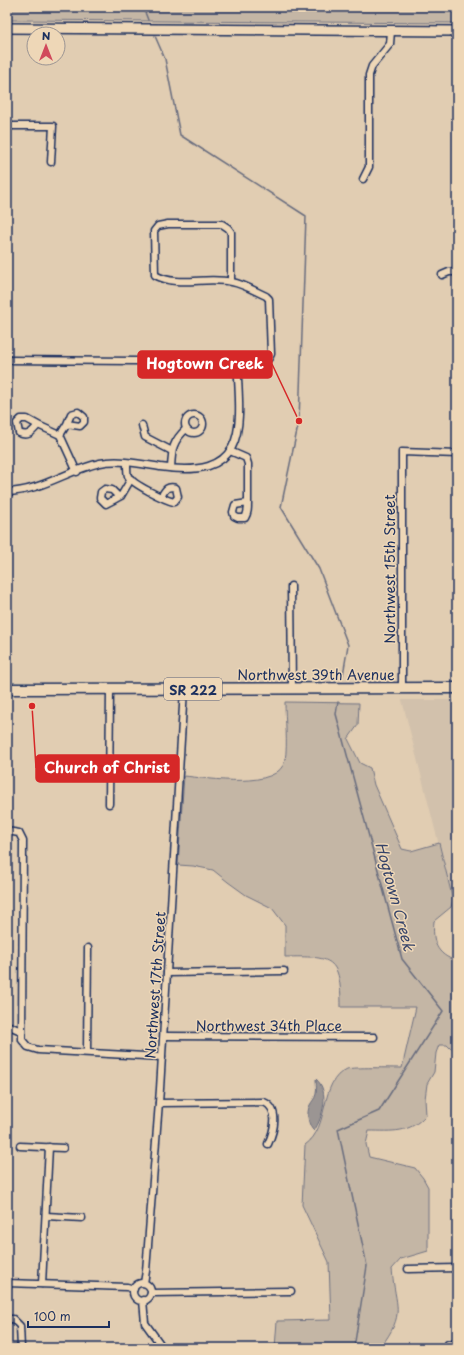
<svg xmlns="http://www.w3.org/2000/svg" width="464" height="1355" viewBox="0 0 464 1355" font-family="'Playpen Sans',sans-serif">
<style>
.built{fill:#d2c1ac}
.green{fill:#c4b6a5;stroke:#707282}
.water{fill:#9b9593;stroke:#686c7e}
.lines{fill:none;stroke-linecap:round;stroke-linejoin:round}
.stream{stroke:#686c7e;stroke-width:1.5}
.street-casing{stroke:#1b2f5e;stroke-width:9}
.secondary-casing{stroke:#1b2f5e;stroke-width:12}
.primary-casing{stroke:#1b2f5e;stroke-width:13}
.street{stroke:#eed7b7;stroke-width:6}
.secondary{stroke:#eed7b7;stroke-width:9}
.primary{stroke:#eed7b7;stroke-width:10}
.labels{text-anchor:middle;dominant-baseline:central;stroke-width:3;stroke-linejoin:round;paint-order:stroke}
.shield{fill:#eed7b7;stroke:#5a6179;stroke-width:1}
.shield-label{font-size:13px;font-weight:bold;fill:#1b2f5e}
.street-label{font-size:14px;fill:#1b2f5e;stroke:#eed7b7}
.water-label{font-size:15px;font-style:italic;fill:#354369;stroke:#eed7b7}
.leader{fill:none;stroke:#d62828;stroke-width:1.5}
.callout-dot{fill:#d62828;stroke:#eed7b7;stroke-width:1.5}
.callout{fill:#d62828;stroke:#d62828;stroke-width:1.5}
.callout-label{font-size:15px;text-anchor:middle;font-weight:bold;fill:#fff}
</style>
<rect width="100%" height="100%" fill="#e1cdb2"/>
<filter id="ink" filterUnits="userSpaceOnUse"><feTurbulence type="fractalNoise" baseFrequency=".025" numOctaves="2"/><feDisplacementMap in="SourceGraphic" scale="8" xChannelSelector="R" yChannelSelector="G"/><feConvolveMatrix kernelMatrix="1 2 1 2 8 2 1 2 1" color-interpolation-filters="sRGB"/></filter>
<g filter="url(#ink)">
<!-- built -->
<g class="built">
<polygon points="452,77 457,77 457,153 453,153"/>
<polygon points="402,700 457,700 457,900 453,900"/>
</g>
<!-- green -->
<g class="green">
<polygon points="7,7 457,7 457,23 7,20"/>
<path d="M285,702L359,703L358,725L348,739L360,763L370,768L374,785L402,849L411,851L439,843L453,900L451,907L434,921C432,941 436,955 457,961V1062L453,1051L447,1045H439L436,1053L434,1072L427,1084L425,1099L426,1115C409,1134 393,1131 369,1131L366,1144L369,1157L415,1168L423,1178L428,1187V1251L401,1259L392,1269C395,1308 407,1312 380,1348H275L277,1321L331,1320L329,1262L302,1205L305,1145C331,1127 318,1082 347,1069C353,1067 392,1068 402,1068L416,1007H341C341,957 332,956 285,957V925L272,908L246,895L228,882L213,870L193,866L178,865L184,776C207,778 279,791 285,760C288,745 285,718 285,702Z"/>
</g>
<!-- water -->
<path class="water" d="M316,1079C330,1091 323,1117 314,1131C308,1126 306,1112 310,1105C312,1101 315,1099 316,1094C317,1088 316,1083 316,1079Z"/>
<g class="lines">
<!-- stream -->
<g class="stream">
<polyline points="143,7 148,20"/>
<polyline points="155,36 165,59 180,135 306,216 299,421 281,507 319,569 348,645 343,675"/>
<polyline points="338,702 336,714 402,959 443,1011 379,1111 338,1129 367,1266 354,1348"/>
</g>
<defs>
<g id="street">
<polyline points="7,126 53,126 51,162"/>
<polyline points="363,179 369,167 369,75 372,66 390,44 391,31"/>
<polyline points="442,275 449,272 457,272"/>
<path d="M7,360L263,362L269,358L271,354L269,299L266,296C255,291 243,284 232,282C206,276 178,288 155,275L154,231L158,226L168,224H222L228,228L231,232V281"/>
<circle cx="194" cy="424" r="9"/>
<path d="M38,425L27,419H21L17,423L19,433C29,437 32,432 38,425L60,435L67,424L80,426L84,422V417L78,412L71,414L67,424"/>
<polyline points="142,425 145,437 172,451"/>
<polyline points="60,435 77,472"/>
<path d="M230,451L246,458L248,464V503C248,509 248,513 245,518H238L234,516L233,512L235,505L248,503"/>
<path d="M127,463C127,467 127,473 128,476C132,484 165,500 174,502L178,497L176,488C167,485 165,490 161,497"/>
<path d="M171,468C172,450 172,442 186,429"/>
<path d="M7,492C41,491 68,470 100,463C119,459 141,464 160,467C249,480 241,429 237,362"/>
<path d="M119,497L112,490L105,489L101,492L100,498L106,504C111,501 116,499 121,496L131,479"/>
<polyline points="291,586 292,688"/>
<polyline points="402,688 402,452 457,454"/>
<polyline points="109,804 110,689"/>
<polyline points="7,831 19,833 23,841 22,1040 28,1047 38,1050 162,1057"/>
<polyline points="167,973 284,971"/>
<polyline points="7,1025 21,1031"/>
<polyline points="164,1036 374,1037"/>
<polyline points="87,1052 88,948"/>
<path d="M159,1103L264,1102C280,1109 274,1131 268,1144"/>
<polyline points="20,1146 63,1148"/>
<polyline points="46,1216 82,1218"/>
<polyline points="408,1269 457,1268"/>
<polyline points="7,1283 127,1287 134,1289"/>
<polyline points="144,1283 146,1271 160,1089 184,689"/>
<circle cx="142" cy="1292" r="9"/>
<polyline points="42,1284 49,1147"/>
<polyline points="151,1293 291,1291"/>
<polyline points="143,1300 145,1323 163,1348"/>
<polyline points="7,1319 13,1319 20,1326 21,1348"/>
<polyline points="448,1348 448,1344 457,1344"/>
</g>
<polyline id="secondary" points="7,28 457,31"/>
<polyline id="primary" points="7,689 457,688"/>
</defs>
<!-- street casing -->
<use href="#street" class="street-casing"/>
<!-- secondary casing -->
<use href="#secondary" class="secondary-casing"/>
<!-- primary casing -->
<use href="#primary" class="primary-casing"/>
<!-- street -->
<use href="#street" class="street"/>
<!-- secondary -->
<use href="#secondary" class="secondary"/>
<!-- primary -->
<use href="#primary" class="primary"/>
</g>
</g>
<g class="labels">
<!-- shield labels -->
<rect class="shield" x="164" y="678" width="58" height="22" rx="3"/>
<g class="shield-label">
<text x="193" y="689">SR 222</text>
</g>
<!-- street labels -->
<g class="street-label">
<text transform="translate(389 569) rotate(-90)">Northwest 15th Street</text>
<text x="316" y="674">Northwest 39th Avenue</text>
<text transform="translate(155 985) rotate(-86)">Northwest 17th Street</text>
<text x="269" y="1025">Northwest 34th Place</text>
</g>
<!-- water labels -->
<g class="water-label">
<text transform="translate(396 896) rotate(75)">Hogtown Creek</text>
</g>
</g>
<!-- callouts -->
<path class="leader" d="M299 421L272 364M32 706L36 768"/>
<g class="callout-dot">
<circle cx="299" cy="421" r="4"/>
<circle cx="32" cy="706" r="4"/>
</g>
<g class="callout">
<rect x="138" y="351" width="134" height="27" rx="4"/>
<rect x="36" y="755" width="143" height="27" rx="4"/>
</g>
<g class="callout-label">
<text x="205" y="369">Hogtown Creek</text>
<text x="107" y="773">Church of Christ</text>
</g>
<!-- margin -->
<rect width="464" height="1355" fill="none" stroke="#eed7b7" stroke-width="24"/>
<rect x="12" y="12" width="440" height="1331" fill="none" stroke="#1b2f5e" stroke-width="1.5" filter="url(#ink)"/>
<!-- north arrow -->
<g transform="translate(46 46)"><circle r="19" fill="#eed7b7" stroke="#9a9493"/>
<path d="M0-3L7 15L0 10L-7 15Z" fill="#d1495b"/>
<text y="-6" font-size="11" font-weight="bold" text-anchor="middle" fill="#1b2f5e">N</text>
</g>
<!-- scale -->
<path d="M28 1321v6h81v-6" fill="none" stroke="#1b2f5e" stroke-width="2"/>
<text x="34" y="1321" font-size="12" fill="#1b2f5e" stroke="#eed7b7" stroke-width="3" paint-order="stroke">100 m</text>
</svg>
